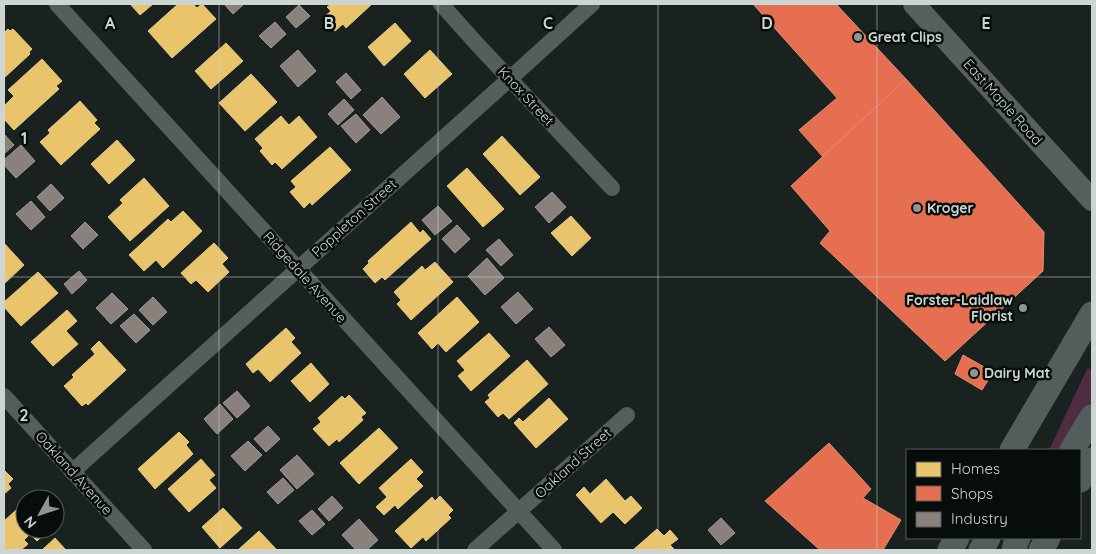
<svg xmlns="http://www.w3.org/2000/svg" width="1096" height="554" viewBox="0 0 1096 554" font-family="Quicksand,sans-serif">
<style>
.green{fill:#4e2c42}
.homes{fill:#e9c46a;stroke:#e0c989}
.shops{fill:#e76f51;stroke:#df8e77}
.industry{fill:#8a817c;stroke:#9e9a96}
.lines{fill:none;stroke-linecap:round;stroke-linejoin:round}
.street{stroke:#555e5b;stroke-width:16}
.secondary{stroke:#56605c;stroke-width:22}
.primary{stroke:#535e5c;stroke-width:25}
.grid{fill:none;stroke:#ccd5d1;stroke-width:1;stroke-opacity:0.55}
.poi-dot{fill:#8e9693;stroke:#070d0b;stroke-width:2}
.labels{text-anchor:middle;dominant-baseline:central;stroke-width:5;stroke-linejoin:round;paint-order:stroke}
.poi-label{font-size:14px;font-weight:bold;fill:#ccd5d1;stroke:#070d0b;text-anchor:start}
.street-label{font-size:14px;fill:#ccd5d1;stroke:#070d0b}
.grid-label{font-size:16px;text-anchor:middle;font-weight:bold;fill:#ccd5d1;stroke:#070d0b;stroke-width:5;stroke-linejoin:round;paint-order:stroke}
</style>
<rect width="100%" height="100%" fill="#1a2220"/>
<!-- green -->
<polygon class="green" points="1088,367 1092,371 1092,405 1064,450 1049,450"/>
<!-- homes -->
<g class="homes">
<polygon points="130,4 153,4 140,15"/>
<polygon points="178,4 193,4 197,8 202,4 216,19 172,58 148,31"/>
<polygon points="331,4 372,4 346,28 343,24 335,31 323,18 331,11 327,7"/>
<polygon points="395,23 411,41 384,66 368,47"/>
<polygon points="8,29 10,31 13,29 32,49 29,52 30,54 4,78 4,33"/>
<polygon points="226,43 243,61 211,89 195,71"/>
<polygon points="430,50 452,74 425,98 404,74"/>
<polygon points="42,59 62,81 56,86 59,89 14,130 4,119 4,106 14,96 8,90"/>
<polygon points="251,74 277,102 245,131 219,103"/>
<polygon points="80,101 97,120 94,123 100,129 61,165 40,142 50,133 48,130"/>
<polygon points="281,116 289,125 299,116 317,137 282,169 275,162 272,165 260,151 263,148 255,139"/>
<polygon points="502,136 540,177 520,195 483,154"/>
<polygon points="117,140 135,160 109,184 91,164"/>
<polygon points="330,147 351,170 312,205 310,202 304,208 290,192 296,187 291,181"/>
<polygon points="467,168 504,209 483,227 447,186"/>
<polygon points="144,178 169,206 130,241 108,217 123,203 120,200"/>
<polygon points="183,211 202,231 163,268 156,260 144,271 129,255 168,219 171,222"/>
<polygon points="571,216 591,238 572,256 551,233"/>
<polygon points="411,222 420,233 423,230 431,239 385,280 382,277 375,283 363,269 369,263 368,261"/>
<polygon points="4,243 24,265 4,284"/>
<polygon points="214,243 228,258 222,264 229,272 208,292 196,280 191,284 181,273"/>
<polygon points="435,262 453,282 411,320 397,304 401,300 394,292 422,266 425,270"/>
<polygon points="38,272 58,293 21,326 4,307 4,302"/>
<polygon points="457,297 479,322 446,352 438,343 432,349 418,333"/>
<polygon points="67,310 77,321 66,331 78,344 53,366 31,342"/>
<polygon points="286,328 295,338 291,342 301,353 270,382 258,369 253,373 246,364"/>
<polygon points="489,333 510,356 471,391 458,376 465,370 457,361"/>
<polygon points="99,341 126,370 88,405 86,403 82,406 64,386 74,377 72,375 95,354 91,349"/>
<polygon points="527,360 548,384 509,419 503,413 498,417 485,402 490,398 488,395"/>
<polygon points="311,363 329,384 310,402 291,381"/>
<polygon points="349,395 366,413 361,417 363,420 339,442 337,439 329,446 313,429 321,422 318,418 342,396 345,399"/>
<polygon points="549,398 568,419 536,448 514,423 519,418 523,422"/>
<polygon points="379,428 398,448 359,484 340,463"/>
<polygon points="179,432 189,442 186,445 193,454 155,489 138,469"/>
<polygon points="201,459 215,475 209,480 216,488 189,512 168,489"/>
<polygon points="411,459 423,472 416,479 423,486 398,509 395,505 384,515 376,507 387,497 379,488"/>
<polygon points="4,470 13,479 8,484 11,488 4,494"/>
<polygon points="606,479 625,501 631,496 642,508 625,524 613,512 601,523 576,495 584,487 590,494"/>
<polygon points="440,496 453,510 448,515 451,518 426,541 423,537 411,548 395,531 432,497 435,501"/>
<polygon points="24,503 25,504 25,529 49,530 37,541 30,534 24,540 28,544 21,550 4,550 4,521"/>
<polygon points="223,508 242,528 220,548 202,527"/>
<polygon points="657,529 664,536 670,530 678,539 670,545 675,550 633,550"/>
<polygon points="259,531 277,550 238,550"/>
<polygon points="55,538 66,550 42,550"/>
</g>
<!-- shops -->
<g class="shops">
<polygon points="753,4 836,4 906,79 823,157 799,130 837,98"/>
<polygon points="906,79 1044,232 1043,271 945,361 820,243 830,231 791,186"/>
<polygon points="963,355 993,372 982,390 955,374"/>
<polygon points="829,443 871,489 863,498 901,520 883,550 820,550 765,501"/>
</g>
<!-- industry -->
<g class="industry">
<polygon points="224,4 244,4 233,14"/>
<polygon points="299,5 310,16 296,28 286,17"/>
<polygon points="275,22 286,34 271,48 259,36"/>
<polygon points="298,50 316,71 298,87 280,66"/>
<polygon points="346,73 361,90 351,99 336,82"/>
<polygon points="382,97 400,117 381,134 363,115"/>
<polygon points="344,99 354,110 338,125 328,114"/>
<polygon points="356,114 370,130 356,143 341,126"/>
<polygon points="4,134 14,145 4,154"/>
<polygon points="21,145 35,161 16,178 4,165 4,160"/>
<polygon points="51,184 64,198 50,211 37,197"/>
<polygon points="552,192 566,207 549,223 535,207"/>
<polygon points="31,201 45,217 31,230 16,214"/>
<polygon points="438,206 452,221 435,235 422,220"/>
<polygon points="85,222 98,235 83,249 71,236"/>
<polygon points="457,225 470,239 455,253 442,239"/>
<polygon points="499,239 513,255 501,266 486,250"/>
<polygon points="487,258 504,278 485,295 468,276"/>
<polygon points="79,271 87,280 72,294 64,284"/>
<polygon points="518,292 533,309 516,324 501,307"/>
<polygon points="112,293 128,309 111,324 96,308"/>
<polygon points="153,297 167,312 153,325 139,310"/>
<polygon points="134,314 150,330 136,343 120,326"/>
<polygon points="549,327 565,345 551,357 535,339"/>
<polygon points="237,391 250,406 237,418 223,403"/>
<polygon points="220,404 233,419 217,434 204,419"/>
<polygon points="268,426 280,439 266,452 254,439"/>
<polygon points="248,441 262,455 245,471 231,456"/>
<polygon points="297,455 314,474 297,489 280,470"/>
<polygon points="283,478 294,490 278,504 267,492"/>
<polygon points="332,496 343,508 329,521 318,509"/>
<polygon points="312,510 325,524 312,535 299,521"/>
<polygon points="721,518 735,533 721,545 708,530"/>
<polygon points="359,519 378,540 367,550 356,550 342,535"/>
</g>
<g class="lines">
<!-- street -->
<g class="street">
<polyline points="57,4 554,550"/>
<polyline points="441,4 476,43 612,188"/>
<polyline points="4,396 144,550"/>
<polyline points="72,472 526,64 592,4"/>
<polyline points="475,550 627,415"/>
</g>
<!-- secondary -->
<polyline class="secondary" points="914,4 1092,200"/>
<!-- primary -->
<g class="primary">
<polyline points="1012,450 1092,314"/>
<polyline points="1072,450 1092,417"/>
<polyline points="1080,480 1092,460"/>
<polyline points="950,550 957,538"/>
<polyline points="981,550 988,538"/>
<polyline points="1014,550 1016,542 1018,538"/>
<polyline points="1041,550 1048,538"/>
</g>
</g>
<!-- grid -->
<path class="grid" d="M219,4V550M438,4V550M658,4V550M877,4V550M4,277H1092"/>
<!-- markers -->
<g class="poi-dot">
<circle cx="858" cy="37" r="5"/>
<circle cx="917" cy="208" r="5"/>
<circle cx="1023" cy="308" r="5"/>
<circle cx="974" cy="373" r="5"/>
</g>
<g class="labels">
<!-- poi labels -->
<g class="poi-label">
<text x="868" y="37">Great Clips</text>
<text x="927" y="208">Kroger</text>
<text x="1013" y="300" text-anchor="end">Forster-Laidlaw<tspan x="1013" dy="16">Florist</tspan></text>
<text x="984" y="373">Dairy Mat</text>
</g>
<!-- street labels -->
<g class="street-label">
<text transform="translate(526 96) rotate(47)">Knox Street</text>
<text transform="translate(1003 102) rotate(48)">East Maple Road</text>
<text transform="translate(354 218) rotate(-42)">Poppleton Street</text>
<text transform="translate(305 277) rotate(48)">Ridgedale Avenue</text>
<text transform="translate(573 463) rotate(-42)">Oakland Street</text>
<text transform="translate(74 473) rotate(48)">Oakland Avenue</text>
</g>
</g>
<g class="grid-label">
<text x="110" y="29">A</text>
<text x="329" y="29">B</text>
<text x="548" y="29">C</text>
<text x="767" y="29">D</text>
<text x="986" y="29">E</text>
<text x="24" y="144">1</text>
<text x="24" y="421">2</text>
</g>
<!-- border -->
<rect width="1096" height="554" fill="none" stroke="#ccd5d1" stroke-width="10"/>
<!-- legend -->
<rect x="906" y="449" width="175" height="90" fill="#070d0b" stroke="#565d5a"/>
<rect x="916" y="462" width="25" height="15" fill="#e9c46a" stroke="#565d5a"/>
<text x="951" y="474" font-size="15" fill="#ccd5d1">Homes</text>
<rect x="916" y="486" width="25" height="15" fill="#e76f51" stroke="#565d5a"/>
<text x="951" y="499" font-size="15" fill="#ccd5d1">Shops</text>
<rect x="916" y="512" width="25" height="15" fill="#8a817c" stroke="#565d5a"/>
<text x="951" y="524" font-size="15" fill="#ccd5d1">Industry</text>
<!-- north arrow -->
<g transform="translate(40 514) rotate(230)"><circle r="24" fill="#070d0b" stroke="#565d5a"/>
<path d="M0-4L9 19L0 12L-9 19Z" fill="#8e9693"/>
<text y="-8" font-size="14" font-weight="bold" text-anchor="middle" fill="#ccd5d1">N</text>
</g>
</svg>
